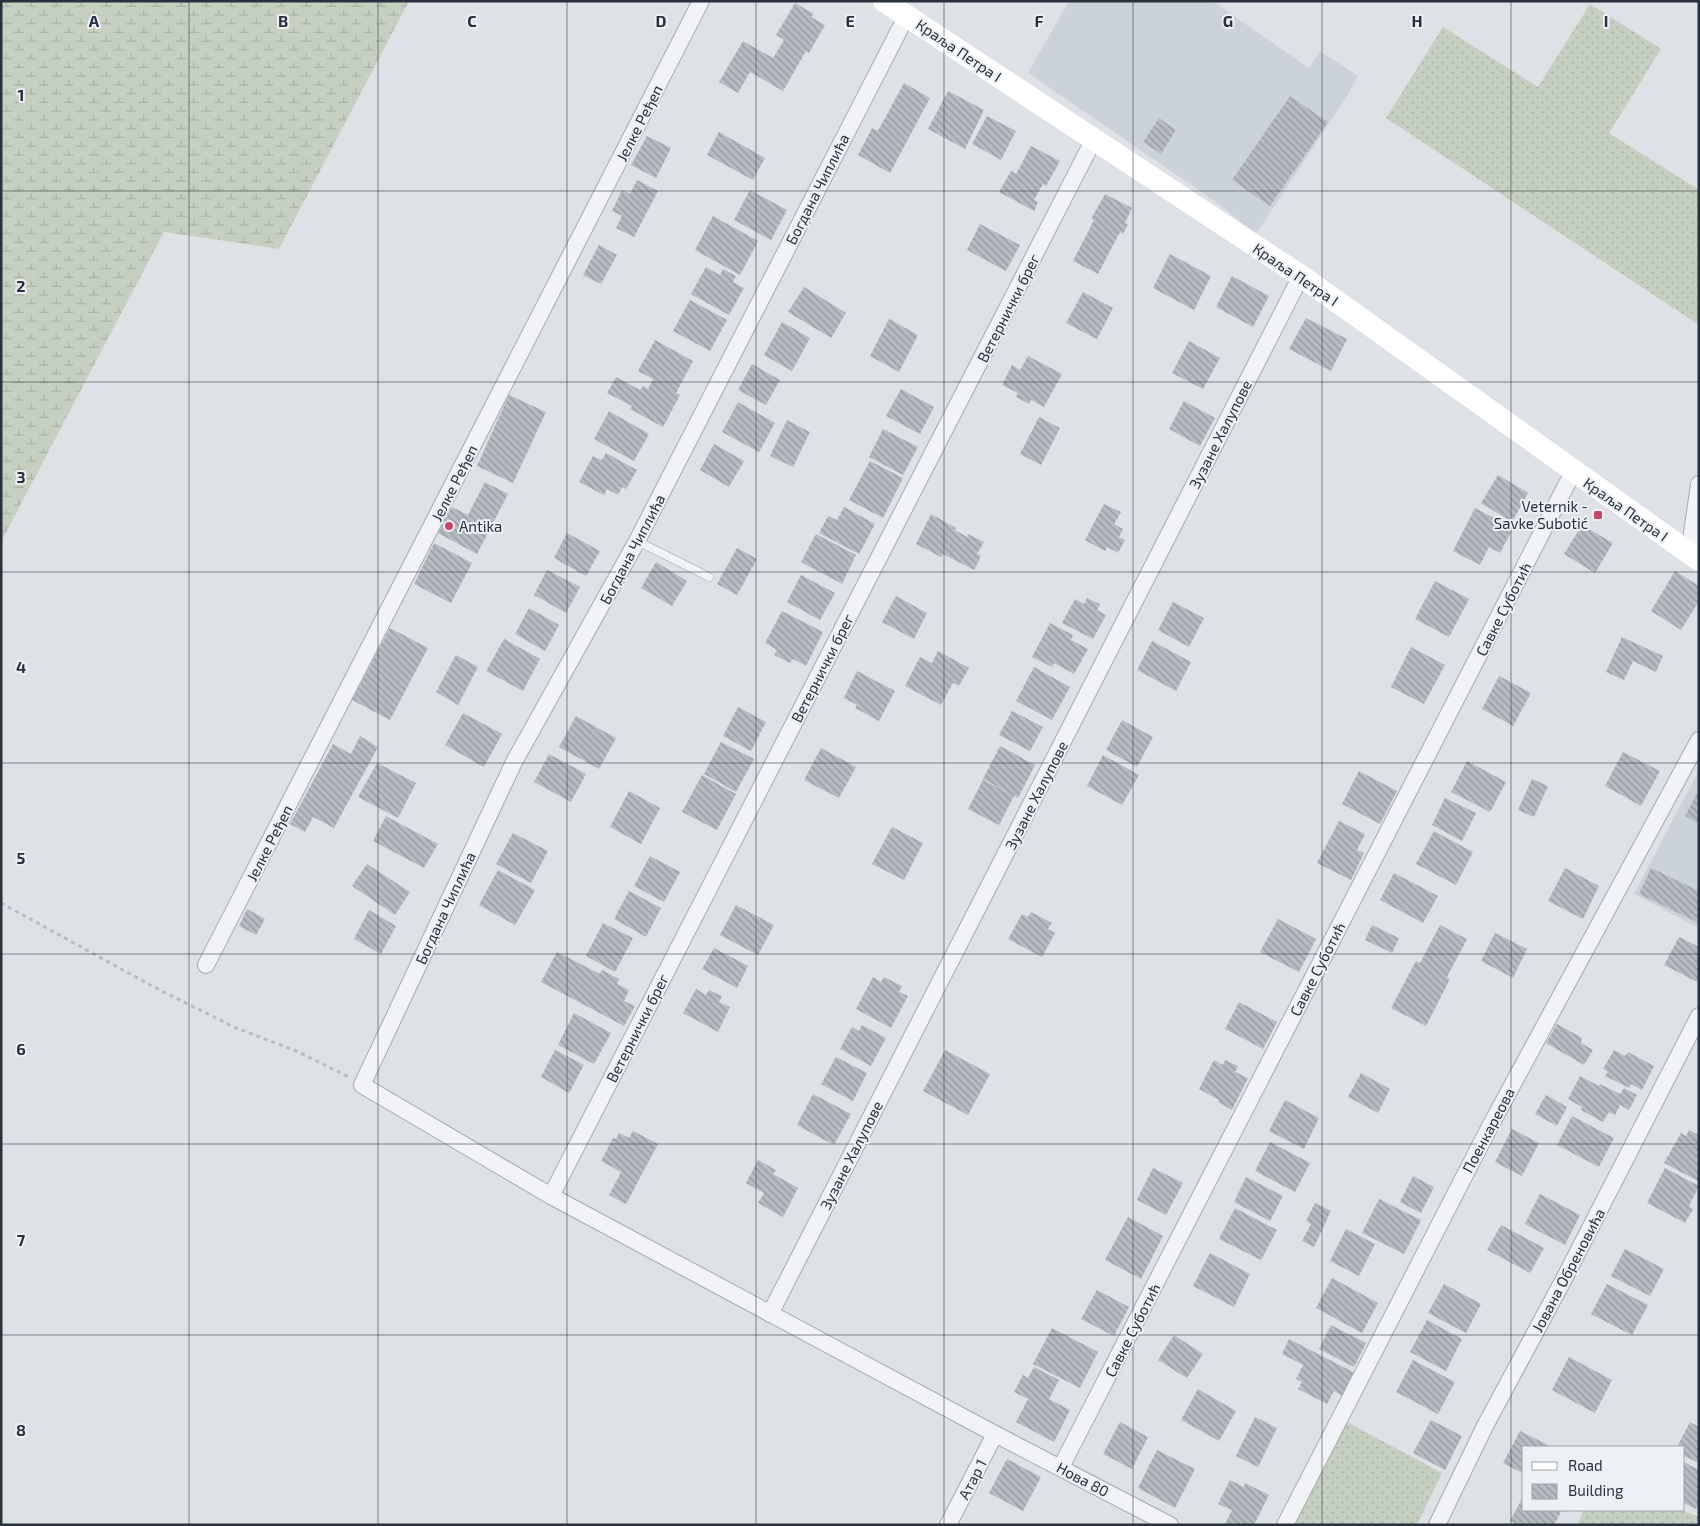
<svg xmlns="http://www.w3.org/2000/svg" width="1700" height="1526" viewBox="0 0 1700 1526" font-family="'Exo 2',sans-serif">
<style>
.built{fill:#ccd2d9}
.grass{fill:url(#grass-dots)}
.wetland{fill:url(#wetland-marsh)}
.building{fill:url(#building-back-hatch)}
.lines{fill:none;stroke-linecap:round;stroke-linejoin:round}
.lane-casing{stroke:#a4a9b1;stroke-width:9}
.street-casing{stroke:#a4a9b1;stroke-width:18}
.path{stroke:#b9bdc2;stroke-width:3;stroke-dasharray:4 4;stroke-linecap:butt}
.lane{stroke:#f1f3f6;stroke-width:8}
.street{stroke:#f1f3f6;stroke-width:16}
.secondary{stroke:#fff;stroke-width:22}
.grid{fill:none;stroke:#28313d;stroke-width:1;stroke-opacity:0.55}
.poi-dot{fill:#c74865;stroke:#edf1f5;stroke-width:2}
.labels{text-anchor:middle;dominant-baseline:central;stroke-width:4;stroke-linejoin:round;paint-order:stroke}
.street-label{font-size:15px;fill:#28313d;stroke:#edf1f5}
.poi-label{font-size:15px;fill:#28313d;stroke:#edf1f5;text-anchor:end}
.grid-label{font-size:16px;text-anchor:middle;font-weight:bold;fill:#28313d;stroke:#edf1f5;stroke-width:4;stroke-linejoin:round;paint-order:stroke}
</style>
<defs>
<pattern id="grass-dots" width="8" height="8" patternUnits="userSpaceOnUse" patternTransform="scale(1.25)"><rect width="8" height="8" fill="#c5d0c0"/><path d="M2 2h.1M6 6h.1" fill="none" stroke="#a9b3a6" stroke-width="1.8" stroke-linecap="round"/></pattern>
<pattern id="wetland-marsh" width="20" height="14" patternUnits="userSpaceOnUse" patternTransform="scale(1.25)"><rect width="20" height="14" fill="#c5d0c0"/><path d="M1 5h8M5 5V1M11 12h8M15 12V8" fill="none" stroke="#a9b3a6"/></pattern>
<pattern id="building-back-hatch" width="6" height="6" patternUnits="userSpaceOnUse" patternTransform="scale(1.25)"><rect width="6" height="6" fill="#b6bcc3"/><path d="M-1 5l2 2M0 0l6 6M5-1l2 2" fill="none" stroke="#9499a0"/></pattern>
</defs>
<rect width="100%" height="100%" fill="#dee2e7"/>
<!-- built -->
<g class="built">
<polygon points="1069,1 1212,1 1309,68 1320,51 1358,76 1349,93 1256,234 1216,202 1028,73"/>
<polygon points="1699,770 1699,928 1634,894"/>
</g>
<!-- grass -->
<g class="grass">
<polygon points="1590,4 1661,49 1609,133 1699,190 1699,325 1386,118 1443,27 1538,87"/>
<polygon points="1347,1422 1442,1473 1417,1525 1295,1525"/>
<polygon points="1584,1510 1682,1510 1699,1517 1699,1523 1577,1525"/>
</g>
<!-- wetland -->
<polygon class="wetland" points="1,1 409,1 279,249 164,232 1,542"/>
<!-- building -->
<g class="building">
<polygon points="795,3 814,14 811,17 825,25 809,53 806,51 783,91 750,72 738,93 719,82 743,41 773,58 784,40 776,35"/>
<polygon points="904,83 930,98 890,173 858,155 872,128 878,131"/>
<polygon points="948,91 984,110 965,149 928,129"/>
<polygon points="1290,96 1328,122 1270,206 1232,180"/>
<polygon points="987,116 1016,131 1001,160 972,144"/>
<polygon points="1159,118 1176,130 1161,154 1143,142"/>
<polygon points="719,132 765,158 753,180 707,155"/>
<polygon points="647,136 671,148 656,178 631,165"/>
<polygon points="1031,146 1060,161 1046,186 1043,184 1034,200 1038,202 1034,211 999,192 1011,171 1016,174"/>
<polygon points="637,180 658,191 634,237 616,228 622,216 612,211 622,190 630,194"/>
<polygon points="750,190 787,210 771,240 734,220"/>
<polygon points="1105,194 1132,208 1125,223 1128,224 1123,234 1120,232 1098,274 1073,261 1094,220 1091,219"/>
<polygon points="713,216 758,241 740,275 695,250"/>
<polygon points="980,224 1020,245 1006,271 967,250"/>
<polygon points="599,245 617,255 601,284 583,275"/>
<polygon points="1170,254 1211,276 1194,310 1153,288"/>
<polygon points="706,267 720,275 723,269 736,276 733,282 744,288 729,315 691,294"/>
<polygon points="1232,276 1269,296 1253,327 1216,307"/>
<polygon points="804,287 846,313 831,338 788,312"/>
<polygon points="1083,292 1113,308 1097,339 1066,323"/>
<polygon points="690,300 727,320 710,351 673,331"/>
<polygon points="1306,318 1347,339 1331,371 1289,349"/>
<polygon points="889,319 918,335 899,372 870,356"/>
<polygon points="782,322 810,338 792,371 764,355"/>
<polygon points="655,340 693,361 676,393 680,395 663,427 630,409 632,406 607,393 616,377 640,390 643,386 648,389 653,379 638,371"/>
<polygon points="1189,341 1220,358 1203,389 1172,373"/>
<polygon points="1028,356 1062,374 1044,407 1031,400 1029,404 1016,397 1018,393 1002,385 1012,365 1020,370"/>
<polygon points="752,364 780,380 766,405 738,390"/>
<polygon points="901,389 934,407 920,434 886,416"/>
<polygon points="509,395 546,412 513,483 477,466"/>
<polygon points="1184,401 1215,418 1200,446 1169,429"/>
<polygon points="738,402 775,423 759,452 722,432"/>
<polygon points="609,411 649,434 634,461 594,439"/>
<polygon points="1039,417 1060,428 1041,465 1020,454"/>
<polygon points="787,420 810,432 793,467 770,456"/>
<polygon points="883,429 918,447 903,475 869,457"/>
<polygon points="714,444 744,461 729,487 700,470"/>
<polygon points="606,453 637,470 626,489 622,487 618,495 607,489 604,495 579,482 593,456 602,460"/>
<polygon points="870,461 903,478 883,518 849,500"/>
<polygon points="1498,475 1528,493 1512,522 1481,503"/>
<polygon points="485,482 508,494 477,554 438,533 452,507 468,515"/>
<polygon points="1104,504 1121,512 1114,524 1123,529 1119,537 1125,540 1118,553 1107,547 1105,551 1085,540"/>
<polygon points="844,507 875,524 859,554 819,533 828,516 837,520"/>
<polygon points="1475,508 1513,528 1500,553 1489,547 1480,565 1453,551"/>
<polygon points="931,514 956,528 955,530 967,537 968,534 984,542 977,554 981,556 974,570 943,554 941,557 916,544"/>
<polygon points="1582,525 1613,543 1595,573 1564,554"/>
<polygon points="567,533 600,551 586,576 554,558"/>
<polygon points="816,534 856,555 842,584 801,562"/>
<polygon points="434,543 472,563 451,603 414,584"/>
<polygon points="737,548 757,559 737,595 717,584"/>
<polygon points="656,562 687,581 672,606 641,588"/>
<polygon points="547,570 580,587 566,613 534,595"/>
<polygon points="1675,571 1699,586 1699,601 1681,630 1651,611"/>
<polygon points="801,575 835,593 820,620 787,602"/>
<polygon points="1435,581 1469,599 1449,637 1415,619"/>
<polygon points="896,596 927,613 914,639 882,622"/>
<polygon points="1087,598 1100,604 1097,610 1106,615 1093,639 1062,623 1075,599 1084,604"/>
<polygon points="1173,602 1204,618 1189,647 1158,630"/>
<polygon points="529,608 559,625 545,651 515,634"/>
<polygon points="782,611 823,632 806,666 793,659 790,663 774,655 777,650 765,643"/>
<polygon points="1050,623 1073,635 1071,640 1088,649 1074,674 1054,663 1052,667 1032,657"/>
<polygon points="390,628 428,648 390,720 352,700"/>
<polygon points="1622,637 1663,656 1656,672 1633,661 1624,680 1606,672"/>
<polygon points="504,639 540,659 523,691 486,671"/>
<polygon points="1152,641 1191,662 1176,691 1137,670"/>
<polygon points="1411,647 1445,665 1424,704 1391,687"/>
<polygon points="938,651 969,668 959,686 953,683 941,705 905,686 920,657 932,663"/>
<polygon points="456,655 478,667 458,705 436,692"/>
<polygon points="1034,667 1070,687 1052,720 1016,701"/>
<polygon points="857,671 895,691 879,721 855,708 857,705 844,698"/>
<polygon points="1499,676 1531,693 1513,726 1482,709"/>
<polygon points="738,707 766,722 751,751 723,736"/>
<polygon points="1012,711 1043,727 1030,751 999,735"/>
<polygon points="463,713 502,734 484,767 445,745"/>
<polygon points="576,716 616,738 599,769 559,747"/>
<polygon points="1122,720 1153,737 1137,767 1106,750"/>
<polygon points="360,736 378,747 334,828 313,817 305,832 290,824 333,744 351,754"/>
<polygon points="721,742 754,759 736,792 704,774"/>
<polygon points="1000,746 1035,765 1018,798 983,779"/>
<polygon points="821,748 856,767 839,798 804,780"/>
<polygon points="1623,752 1660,771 1641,806 1605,786"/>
<polygon points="549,754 586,774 571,802 534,782"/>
<polygon points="1103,755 1139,775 1122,805 1087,786"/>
<polygon points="1467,761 1506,782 1490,812 1451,792"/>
<polygon points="377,763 416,783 398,818 358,797"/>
<polygon points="1359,771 1397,791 1380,824 1342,804"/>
<polygon points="702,775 736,794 717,830 682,812"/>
<polygon points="1532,779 1548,786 1534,817 1518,810"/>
<polygon points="983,780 1014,796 999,825 968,809"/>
<polygon points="629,791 660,808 641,844 610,827"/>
<polygon points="1697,793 1699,794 1699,824 1685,816"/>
<polygon points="1445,798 1476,813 1462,841 1432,825"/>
<polygon points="386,816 438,844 424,868 373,841"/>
<polygon points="1339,821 1365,834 1357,850 1364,853 1351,880 1317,863"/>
<polygon points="892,827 923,843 904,880 872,864"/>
<polygon points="1434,831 1473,852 1456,885 1416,864"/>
<polygon points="513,833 548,851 531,883 496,864"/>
<polygon points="650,856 680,872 664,902 634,886"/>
<polygon points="367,864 410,892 395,915 352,886"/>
<polygon points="1565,868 1599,886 1583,919 1548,901"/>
<polygon points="1651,868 1699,891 1699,923 1639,894"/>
<polygon points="498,870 535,890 515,925 479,905"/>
<polygon points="1394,873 1438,896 1423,923 1380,900"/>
<polygon points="629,891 661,908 646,937 614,919"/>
<polygon points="736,905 774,925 758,955 720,935"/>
<polygon points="247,909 265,919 256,935 239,926"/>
<polygon points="369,910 396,926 381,954 354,939"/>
<polygon points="1031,912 1052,923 1048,929 1055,933 1042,957 1008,939 1022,914 1028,917"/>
<polygon points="1278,919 1316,939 1299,972 1260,952"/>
<polygon points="603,923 633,938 615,972 586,956"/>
<polygon points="1372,925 1399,938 1392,953 1365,940"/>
<polygon points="1440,925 1467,939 1447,977 1450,979 1426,1026 1391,1008 1416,961 1420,963"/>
<polygon points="1495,933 1527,949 1513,978 1481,961"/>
<polygon points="1679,937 1699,947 1699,978 1697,982 1664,965"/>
<polygon points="714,948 748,966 737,988 702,969"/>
<polygon points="557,952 600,974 602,970 619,979 617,984 629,990 624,1001 635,1006 624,1026 541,982"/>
<polygon points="873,977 881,982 884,977 902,986 899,992 908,996 891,1028 856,1009"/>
<polygon points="696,989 706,995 709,990 722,996 719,1002 730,1007 718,1032 683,1013"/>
<polygon points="1239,1002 1277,1022 1263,1049 1225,1029"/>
<polygon points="574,1013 611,1033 594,1064 558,1045"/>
<polygon points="1557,1024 1582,1038 1581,1043 1593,1050 1584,1065 1546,1043"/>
<polygon points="862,1025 886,1038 871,1066 840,1049 852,1027 859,1031"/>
<polygon points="555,1050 584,1065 569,1093 541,1077"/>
<polygon points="945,1050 990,1074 968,1115 923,1091"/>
<polygon points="1614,1050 1625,1056 1628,1052 1654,1066 1642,1090 1631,1084 1629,1088 1605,1076 1608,1072 1603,1069"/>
<polygon points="836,1057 867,1073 853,1101 821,1084"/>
<polygon points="1214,1060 1223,1065 1225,1060 1238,1066 1235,1072 1248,1078 1232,1110 1218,1102 1219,1100 1199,1089"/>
<polygon points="1361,1073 1390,1089 1378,1113 1348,1097"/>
<polygon points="1580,1076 1599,1086 1600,1084 1620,1094 1624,1088 1637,1095 1629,1110 1620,1105 1615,1115 1609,1112 1603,1122 1581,1110 1582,1107 1568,1099"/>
<polygon points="813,1094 851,1114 834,1145 797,1125"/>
<polygon points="1546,1095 1567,1107 1557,1126 1535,1114"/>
<polygon points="1285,1100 1319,1118 1304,1149 1269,1131"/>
<polygon points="1572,1116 1614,1138 1599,1167 1557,1145"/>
<polygon points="1512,1129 1539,1143 1522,1176 1495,1162"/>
<polygon points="1689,1130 1699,1135 1698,1181 1664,1163 1681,1133 1686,1136"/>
<polygon points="633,1131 658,1144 626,1204 609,1195 621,1172 601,1161 613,1138 616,1139 619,1133 629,1138"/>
<polygon points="1270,1142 1310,1163 1295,1192 1255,1171"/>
<polygon points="758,1160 776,1170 773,1174 798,1188 783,1217 758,1203 764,1193 746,1183"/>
<polygon points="1153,1168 1183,1183 1166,1215 1137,1200"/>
<polygon points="1665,1168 1699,1186 1689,1206 1693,1209 1685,1223 1647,1203"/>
<polygon points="1413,1176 1434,1187 1421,1213 1400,1202"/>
<polygon points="1246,1177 1283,1196 1270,1221 1234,1202"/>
<polygon points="1540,1194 1580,1215 1565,1245 1525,1224"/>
<polygon points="1379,1199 1421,1220 1404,1254 1362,1233"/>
<polygon points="1315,1203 1331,1211 1314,1247 1302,1241 1311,1224 1306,1221"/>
<polygon points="1235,1208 1277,1230 1261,1260 1219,1239"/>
<polygon points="1128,1217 1163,1236 1141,1279 1105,1260"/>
<polygon points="1501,1225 1544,1248 1530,1273 1487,1250"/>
<polygon points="1346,1229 1375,1244 1359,1276 1330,1261"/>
<polygon points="1625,1249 1664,1269 1650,1296 1611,1276"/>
<polygon points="1210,1253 1250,1274 1234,1307 1193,1286"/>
<polygon points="1332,1278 1378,1303 1362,1333 1316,1308"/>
<polygon points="1444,1284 1481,1304 1466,1333 1428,1313"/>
<polygon points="1607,1284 1648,1305 1632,1335 1591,1314"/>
<polygon points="1097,1290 1129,1307 1114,1336 1081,1319"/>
<polygon points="1427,1320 1462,1339 1446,1371 1410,1352"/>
<polygon points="1331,1325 1366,1343 1354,1367 1319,1349"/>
<polygon points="1052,1328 1098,1352 1080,1388 1033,1364"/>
<polygon points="1174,1335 1203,1354 1187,1378 1158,1360"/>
<polygon points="1289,1339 1355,1373 1343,1396 1334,1391 1327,1404 1298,1389 1302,1382 1296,1379 1303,1365 1282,1354"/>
<polygon points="1569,1357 1612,1380 1595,1413 1552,1390"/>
<polygon points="1413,1360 1455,1382 1438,1414 1396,1392"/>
<polygon points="1034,1367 1059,1380 1049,1399 1070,1410 1054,1442 1016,1422 1028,1399 1014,1392 1023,1375 1028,1378"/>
<polygon points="1198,1389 1236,1411 1219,1441 1181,1420"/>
<polygon points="1255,1417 1277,1428 1258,1467 1236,1456"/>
<polygon points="1431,1420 1462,1436 1445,1470 1413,1453"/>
<polygon points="1120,1422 1148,1437 1132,1469 1103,1454"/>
<polygon points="1690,1422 1699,1427 1699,1463 1684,1456 1684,1447 1677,1447"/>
<polygon points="1520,1431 1552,1447 1524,1447 1524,1474 1503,1463"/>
<polygon points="1157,1450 1195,1469 1175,1508 1138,1488"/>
<polygon points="1007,1459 1041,1477 1023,1511 989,1493"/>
<polygon points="1684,1462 1699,1470 1699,1504 1696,1509 1684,1503"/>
<polygon points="1230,1480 1244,1487 1245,1483 1269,1495 1254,1525 1225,1524 1232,1510 1218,1504"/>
<polygon points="1524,1495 1524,1510 1562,1510 1554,1525 1518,1525 1510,1521"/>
</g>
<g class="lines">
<defs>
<polyline id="lane" points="637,541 709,577"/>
<g id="street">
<polyline points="907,15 637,541 514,762 362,1085 551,1196 995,1434 1170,1525"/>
<polyline points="1689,554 1699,484"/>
<polyline points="206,965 701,1"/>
<polyline points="551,1196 1094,139"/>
<polyline points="770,1314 1301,276"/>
<polyline points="1061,1467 1573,472"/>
<polyline points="948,1525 995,1434"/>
<polyline points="1285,1525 1488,1130 1699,740"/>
<polyline points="1437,1525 1485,1426 1565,1277 1699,1016"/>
</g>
</defs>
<!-- lane casing -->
<use href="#lane" class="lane-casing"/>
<!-- street casing -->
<use href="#street" class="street-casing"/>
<!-- path -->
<polyline class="path" points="1,903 154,987 236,1028 294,1050 349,1077"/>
<!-- lane -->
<use href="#lane" class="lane"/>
<!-- street -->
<use href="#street" class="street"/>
<!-- secondary -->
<polyline class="secondary" points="884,1 1301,276 1699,560"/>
</g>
<!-- grid -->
<path class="grid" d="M189,1V1525M378,1V1525M567,1V1525M756,1V1525M944,1V1525M1133,1V1525M1322,1V1525M1511,1V1525M1,191H1699M1,382H1699M1,572H1699M1,763H1699M1,954H1699M1,1144H1699M1,1335H1699"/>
<!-- markers -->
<g class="poi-dot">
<rect x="1593" y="510" width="10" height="10" rx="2.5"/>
<circle cx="449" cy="526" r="5"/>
</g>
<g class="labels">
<!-- street labels -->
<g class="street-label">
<text transform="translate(959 50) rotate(34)">Краља Петра I</text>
<text transform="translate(639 123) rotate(-63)">Јелке Ређеп</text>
<text transform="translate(817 189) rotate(-63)">Богдана Чиплића</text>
<text transform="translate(1296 274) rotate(34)">Краља Петра I</text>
<text transform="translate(1008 308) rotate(-63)">Ветернички брег</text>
<text transform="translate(1220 434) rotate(-63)">Зузане Халупове</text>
<text transform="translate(454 483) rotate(-63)">Јелке Ређеп</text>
<text transform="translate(1626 509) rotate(35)">Краља Петра I</text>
<text transform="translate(632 549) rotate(-62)">Богдана Чиплића</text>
<text transform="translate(1503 609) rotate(-63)">Савке Суботић</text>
<text transform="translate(822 668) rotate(-63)">Ветернички брег</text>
<text transform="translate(1036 795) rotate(-63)">Зузане Халупове</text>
<text transform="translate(269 843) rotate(-63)">Јелке Ређеп</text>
<text transform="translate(445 908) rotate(-65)">Богдана Чиплића</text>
<text transform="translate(1317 969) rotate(-63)">Савке Суботић</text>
<text transform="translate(637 1028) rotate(-63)">Ветернички брег</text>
<text transform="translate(1488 1130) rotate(-62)">Поенкареова</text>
<text transform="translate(851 1155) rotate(-63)">Зузане Халупове</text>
<text transform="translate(1568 1270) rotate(-62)">Јована Обреновића</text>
<text transform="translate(1132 1330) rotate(-63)">Савке Суботић</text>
<text transform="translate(972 1479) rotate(-63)">Атар 1</text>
<text transform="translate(1083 1479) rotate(28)">Нова 80</text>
</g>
<!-- poi labels -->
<g class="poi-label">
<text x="1588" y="506">Veternik -<tspan x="1588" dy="17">Savke Subotić</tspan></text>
<text x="459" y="526" text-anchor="start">Antika</text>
</g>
</g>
<g class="grid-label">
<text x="94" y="27">A</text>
<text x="283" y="27">B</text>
<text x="472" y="27">C</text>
<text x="661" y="27">D</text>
<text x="850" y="27">E</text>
<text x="1039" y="27">F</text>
<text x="1228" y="27">G</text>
<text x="1417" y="27">H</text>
<text x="1606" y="27">I</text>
<text x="21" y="101">1</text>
<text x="21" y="292">2</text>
<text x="21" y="483">3</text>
<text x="21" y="673">4</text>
<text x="21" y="864">5</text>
<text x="21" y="1055">6</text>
<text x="21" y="1246">7</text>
<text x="21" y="1436">8</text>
</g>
<!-- border -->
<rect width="1700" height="1526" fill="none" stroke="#28313d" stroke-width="5"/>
<!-- legend -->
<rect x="1522" y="1446" width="162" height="65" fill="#edf1f5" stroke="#9ea4ab"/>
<rect x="1532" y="1462" width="25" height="8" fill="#ffffff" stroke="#9ea4ab"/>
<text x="1568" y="1471" font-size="15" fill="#28313d">Road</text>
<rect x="1532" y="1484" width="25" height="15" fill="url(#building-back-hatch)" stroke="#9ea4ab"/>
<text x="1568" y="1496" font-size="15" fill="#28313d">Building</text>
</svg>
